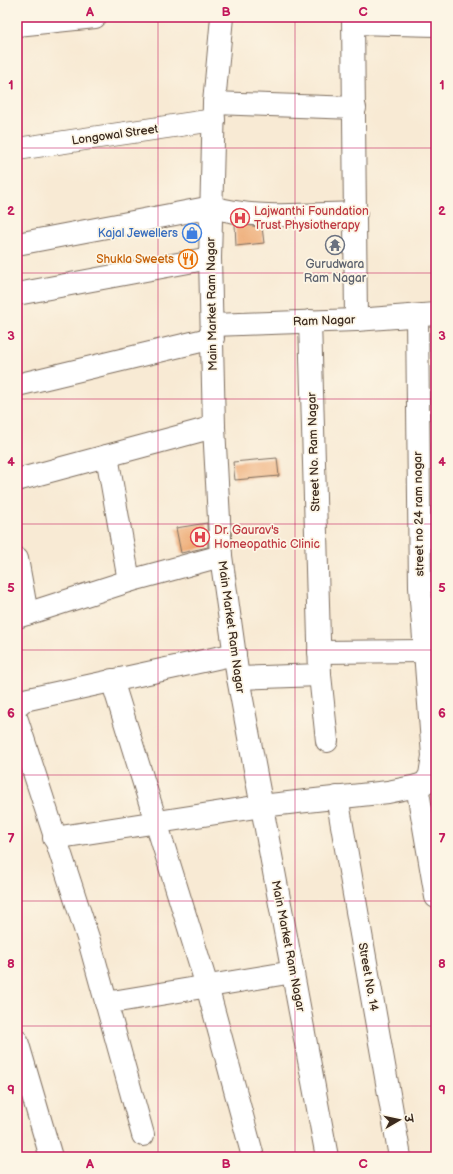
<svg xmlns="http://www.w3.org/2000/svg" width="453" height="1174" viewBox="0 0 453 1174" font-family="'Balsamiq Sans','Playpen Sans Deva',sans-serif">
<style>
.building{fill:#eda770}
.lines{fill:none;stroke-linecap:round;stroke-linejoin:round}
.street-casing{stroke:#7d6d5e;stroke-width:24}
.street{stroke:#fff;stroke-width:22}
.grid{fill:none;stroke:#c2185b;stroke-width:1;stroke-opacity:0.55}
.labels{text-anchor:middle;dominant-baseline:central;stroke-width:3.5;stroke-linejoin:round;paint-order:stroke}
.street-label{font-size:12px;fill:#3b2a1e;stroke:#fcf5e5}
.health-label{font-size:12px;fill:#be3a42;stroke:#fcf5e5;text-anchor:start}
.shop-label{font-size:12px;fill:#366cbe;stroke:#fcf5e5;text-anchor:end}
.food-label{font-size:12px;fill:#c56008;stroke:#fcf5e5;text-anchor:end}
.worship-label{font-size:12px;fill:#5b616d;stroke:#fcf5e5}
.neatline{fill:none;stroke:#c2185b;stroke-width:1.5}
.grid-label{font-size:13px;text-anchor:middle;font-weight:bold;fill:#c2185b}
</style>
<rect width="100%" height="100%" fill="#fcf5e5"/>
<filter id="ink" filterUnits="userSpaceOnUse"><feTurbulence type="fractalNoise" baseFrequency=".025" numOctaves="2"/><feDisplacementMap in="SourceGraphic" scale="8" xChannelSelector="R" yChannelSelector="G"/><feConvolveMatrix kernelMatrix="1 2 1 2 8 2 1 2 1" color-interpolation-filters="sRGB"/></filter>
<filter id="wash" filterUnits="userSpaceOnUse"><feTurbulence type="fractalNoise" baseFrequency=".012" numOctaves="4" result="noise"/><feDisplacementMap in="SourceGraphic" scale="16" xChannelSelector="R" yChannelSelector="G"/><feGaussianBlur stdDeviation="0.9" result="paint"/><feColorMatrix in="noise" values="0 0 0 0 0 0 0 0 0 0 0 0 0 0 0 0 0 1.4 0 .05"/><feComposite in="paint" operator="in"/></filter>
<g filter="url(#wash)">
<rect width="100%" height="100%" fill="#f8ead4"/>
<g id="blocks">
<!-- building -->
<g class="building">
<polygon points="235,224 262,227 264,243 236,246"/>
<polygon points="277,458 279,476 235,480 233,462"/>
<polygon points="207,523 208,547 181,553 176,528"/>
</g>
</g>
</g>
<g filter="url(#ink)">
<use href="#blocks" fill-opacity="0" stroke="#7d6d5e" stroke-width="1"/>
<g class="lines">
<defs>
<g id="street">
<polyline points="222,17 214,103 210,258 214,427 221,556 238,678 327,1157"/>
<polyline points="353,17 356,320"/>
<polyline points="354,23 436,25"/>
<polyline points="17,25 95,17"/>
<polyline points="214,103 355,108"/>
<polyline points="17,149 214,120"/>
<path d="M17,244L212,207C258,220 308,214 356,213"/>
<polyline points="17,294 210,258"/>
<polyline points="310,321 320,675 327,741"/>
<polyline points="213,325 356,320 436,314"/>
<polyline points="17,385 213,338"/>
<polyline points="107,456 129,581"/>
<polyline points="17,480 214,427"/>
<polyline points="17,559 27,614"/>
<polyline points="17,617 129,581 221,556"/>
<polyline points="319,652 424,651"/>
<polyline points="238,678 320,675"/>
<polyline points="112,680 207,986 252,1153"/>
<polyline points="17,706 24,700 235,654"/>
<polyline points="17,720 90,944 143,1135"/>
<polyline points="417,786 436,897"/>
<polyline points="337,797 400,1157"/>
<polyline points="54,838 261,806 388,792 417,786 425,783 430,775 433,756 420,587 417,316"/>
<polyline points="106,1003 293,972"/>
<polyline points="17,1041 51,1157"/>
</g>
</defs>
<!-- street casing -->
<use href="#street" class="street-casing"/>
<!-- street -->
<use href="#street" class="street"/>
</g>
</g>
<!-- grid -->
<path class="grid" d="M158,17V1157M295,17V1157M17,148H436M17,273H436M17,399H436M17,524H436M17,650H436M17,775H436M17,901H436M17,1026H436"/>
<!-- icons -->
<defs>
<symbol id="hospital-ring" viewBox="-11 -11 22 22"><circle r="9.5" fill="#fcf5e5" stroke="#e0444e" stroke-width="1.5"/><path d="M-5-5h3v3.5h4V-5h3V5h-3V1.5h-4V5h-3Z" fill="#e0444e"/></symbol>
<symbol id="shop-ring" viewBox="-11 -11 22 22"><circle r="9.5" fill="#fcf5e5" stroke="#3f7fe0" stroke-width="1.5"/><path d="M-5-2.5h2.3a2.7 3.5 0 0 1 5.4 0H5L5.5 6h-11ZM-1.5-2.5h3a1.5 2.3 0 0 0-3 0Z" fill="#3f7fe0"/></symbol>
<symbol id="temple-ring" viewBox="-11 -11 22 22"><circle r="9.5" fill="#fcf5e5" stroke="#6b7280" stroke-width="1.5"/><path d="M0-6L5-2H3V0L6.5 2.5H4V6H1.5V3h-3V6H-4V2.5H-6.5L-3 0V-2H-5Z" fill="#6b7280"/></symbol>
<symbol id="restaurant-ring" viewBox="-11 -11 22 22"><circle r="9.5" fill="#fcf5e5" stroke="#e8710a" stroke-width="1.5"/><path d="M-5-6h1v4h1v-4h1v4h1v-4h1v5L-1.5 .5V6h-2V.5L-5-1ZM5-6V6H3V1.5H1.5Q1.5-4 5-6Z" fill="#e8710a"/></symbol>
</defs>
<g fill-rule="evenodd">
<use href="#hospital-ring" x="229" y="207" width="22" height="22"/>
<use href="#shop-ring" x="181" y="222" width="22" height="22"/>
<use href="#temple-ring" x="324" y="234" width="22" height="22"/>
<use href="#restaurant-ring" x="177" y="248" width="22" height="22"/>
<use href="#hospital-ring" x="189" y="526" width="22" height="22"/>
</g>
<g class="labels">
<!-- street labels -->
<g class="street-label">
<text transform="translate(115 135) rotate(-8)">Longowal Street</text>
<text transform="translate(212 304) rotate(-91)">Main Market Ram Nagar</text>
<text transform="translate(324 321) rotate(-2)">Ram Nagar</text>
<text transform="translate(314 452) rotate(-92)">Street No. Ram Nagar</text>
<text transform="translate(419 514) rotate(-91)">street no 24 ram nagar</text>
<text transform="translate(231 627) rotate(82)">Main Market Ram Nagar</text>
<text transform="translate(288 946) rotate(79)">Main Market Ram Nagar</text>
<text transform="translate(368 977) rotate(80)">Street No. 14</text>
</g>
<!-- health labels -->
<g class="health-label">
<text x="254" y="211">Lajwanthi Foundation<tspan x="254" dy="14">Trust Physiotherapy</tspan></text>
<text x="214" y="530">Dr. Gaurav's<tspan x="214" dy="14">Homeopathic Clinic</tspan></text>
</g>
<!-- shop labels -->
<g class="shop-label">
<text x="178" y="233">Kajal Jewellers</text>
</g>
<!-- food labels -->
<g class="food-label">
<text x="174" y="259">Shukla Sweets</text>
</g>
<!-- worship labels -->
<g class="worship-label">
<text x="335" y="264">Gurudwara<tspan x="335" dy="14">Ram Nagar</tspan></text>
</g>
</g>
<!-- margin -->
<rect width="453" height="1174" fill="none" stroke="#fcf5e5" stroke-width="44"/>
<!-- north arrow -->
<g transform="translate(399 1120) rotate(81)" stroke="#fcf5e5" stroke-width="3" paint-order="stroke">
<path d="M0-3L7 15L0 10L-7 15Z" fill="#3b2a1e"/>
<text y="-6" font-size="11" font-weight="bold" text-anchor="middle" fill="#3b2a1e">उ</text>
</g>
<rect x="22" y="22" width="409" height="1130" class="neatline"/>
<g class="grid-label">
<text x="90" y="16">A</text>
<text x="226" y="16">B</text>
<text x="363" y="16">C</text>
<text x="11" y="89">1</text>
<text x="442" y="89">1</text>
<text x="11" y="215">2</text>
<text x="442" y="215">2</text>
<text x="11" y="340">3</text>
<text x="442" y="340">3</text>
<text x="11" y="466">4</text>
<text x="442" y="466">4</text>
<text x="11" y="592">5</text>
<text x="442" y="592">5</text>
<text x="11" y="717">6</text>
<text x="442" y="717">6</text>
<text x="11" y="843">7</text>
<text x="442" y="843">7</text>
<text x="11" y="968">8</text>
<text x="442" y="968">8</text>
<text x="11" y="1094">9</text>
<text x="442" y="1094">9</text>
<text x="90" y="1168">A</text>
<text x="226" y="1168">B</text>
<text x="363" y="1168">C</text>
</g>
</svg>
